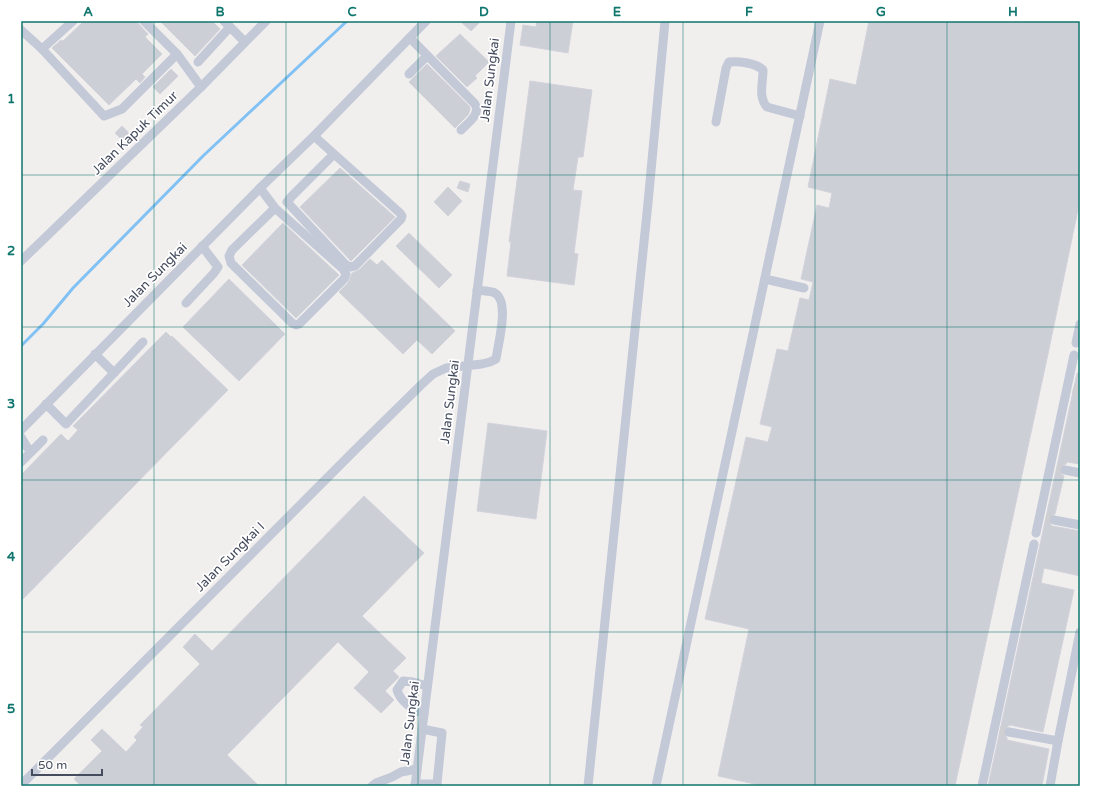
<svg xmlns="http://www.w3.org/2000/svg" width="1101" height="807" viewBox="0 0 1101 807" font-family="'Varela Round',sans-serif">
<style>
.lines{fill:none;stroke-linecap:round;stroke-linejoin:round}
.stream{stroke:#81c1f4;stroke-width:3}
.building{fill:#cdcfd7;stroke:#d2d2db}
.minor-tunnel{stroke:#cfced1;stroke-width:9;stroke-dasharray:9 4.5;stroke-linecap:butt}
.minor{stroke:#c4c9d8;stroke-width:9}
.grid{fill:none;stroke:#0f766e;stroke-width:1;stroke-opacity:0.55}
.labels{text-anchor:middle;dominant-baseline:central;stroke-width:3.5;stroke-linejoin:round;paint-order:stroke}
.street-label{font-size:13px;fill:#454c5e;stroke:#fff}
.neatline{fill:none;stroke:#0f766e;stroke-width:1.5}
.grid-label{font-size:13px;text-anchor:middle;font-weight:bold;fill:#0f766e}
</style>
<rect width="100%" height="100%" fill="#f1efee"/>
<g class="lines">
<!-- stream -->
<polyline class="stream" points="21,346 43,324 73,288 203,156 347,21"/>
</g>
<!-- building -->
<g class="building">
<polygon points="84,21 136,21 148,34 145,37 162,54 142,74 145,77 140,83 136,79 109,105 52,48 61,40 63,41"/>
<polygon points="160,21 212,21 220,29 195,56"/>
<polygon points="460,21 481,21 471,31"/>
<polygon points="537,21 573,21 568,53 520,45 523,25 536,27"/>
<polygon points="869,21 1080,21 1080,200 1048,354 955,786 764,786 718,776 749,629 705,619 746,437 768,442 772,427 760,424 777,349 788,351 800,298 809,300 813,282 801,279 817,205 829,208 832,193 808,187 830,79 856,85"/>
<polygon points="460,34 489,62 475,76 477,78 467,87 436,56"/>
<polygon points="427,64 470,107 470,110 468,115 455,128 409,82"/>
<polygon points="171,69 178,76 160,94 153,87"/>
<polygon points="530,81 592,90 583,157 578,157 573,190 582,191 574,253 578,254 574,285 507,276 511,242 509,242"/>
<polygon points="122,126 130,134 123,141 115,133"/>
<polygon points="340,168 395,217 351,261 300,207"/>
<polygon points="460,181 470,184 468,192 457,188"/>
<polygon points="448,187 462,201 448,216 434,202"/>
<polygon points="283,223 339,275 296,318 242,265"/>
<polygon points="409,233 452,275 439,288 396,246"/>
<polygon points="370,259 377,265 382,260 455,331 432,354 417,340 403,354 339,292 348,283 352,273 359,270"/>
<polygon points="229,279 285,334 239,381 183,327"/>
<polygon points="166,332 171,337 172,336 228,390 21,601 21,475 61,434 68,441 78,430 73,426"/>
<polygon points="1077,373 1080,373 1080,464 1067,462 1066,464 1060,466 1059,472 1064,476 1055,514 1050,516 1048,519 1050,524 1052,526 1080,531 1080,576 1044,568 1041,583 1074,590 1043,732 1010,725 1005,728 1003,731 1004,734 1007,738 1007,740 1049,749 1042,786 988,786"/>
<polygon points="488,423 547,431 536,519 477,511"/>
<polygon points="364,496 424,553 362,616 406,658 393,671 399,677 385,691 394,700 381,713 354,688 369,672 338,642 227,755 259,786 81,786 74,779 102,751 91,740 102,729 126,752 137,740 134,737 143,727 140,725 200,664 183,647 195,634 212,651"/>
</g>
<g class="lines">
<!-- minor-tunnel -->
<g class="minor-tunnel">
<polyline points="1073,389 1080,391"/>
<polyline points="1057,468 1065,470"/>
<polyline points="1046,518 1054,520"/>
<polyline points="1000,731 1009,732"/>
</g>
<!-- minor -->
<g class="minor">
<polyline points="144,21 177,54 201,87"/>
<polyline points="224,21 245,42"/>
<polyline points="21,30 42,49 104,116 122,109 177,54"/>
<path d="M410,38L475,104C481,114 468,123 461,130"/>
<polyline points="42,49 73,21"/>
<polyline points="198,62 230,27"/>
<polyline points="409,74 427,56"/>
<path d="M716,122L726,68L729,62C739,61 756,63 763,70C763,83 758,97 767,107L800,116"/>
<polyline points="314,136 334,154 400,213 402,216 401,219 355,266 351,267 346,265 287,202 292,196 334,154"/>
<polyline points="260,188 275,208 343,269 346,274 344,279 299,324 296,325 292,323 231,263 229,256 232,250 275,208"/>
<polyline points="21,261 201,87 266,21"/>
<polyline points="765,279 804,288"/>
<polyline points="186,303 214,273 218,267 202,246"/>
<polyline points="1076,343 1080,324"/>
<polyline points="95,354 114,373"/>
<polyline points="46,404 66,424 143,342"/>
<polyline points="21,430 260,188 314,136 426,21"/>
<polyline points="21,437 27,447 31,451"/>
<polyline points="21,462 43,440"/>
<polyline points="1065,470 1080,473"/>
<polyline points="1054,520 1080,525"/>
<polyline points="1036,533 1074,355"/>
<path d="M424,714C412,708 401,703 397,690L403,681L413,682L427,686"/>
<polyline points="1009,732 1058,741"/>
<polyline points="415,784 437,784 442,733 422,729"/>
<path d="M21,785L357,448L421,385L433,374L446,368L482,364L490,362L496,359C498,344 510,302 495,293C491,291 482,291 477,290"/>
<polyline points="372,786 376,783 392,777 401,772 417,769"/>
<polyline points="415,786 511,21"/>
<polyline points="588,786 648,203 665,21"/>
<polyline points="656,786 820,21"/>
<polyline points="982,786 1034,544"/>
<polyline points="1050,786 1058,741 1080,632"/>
</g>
</g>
<!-- grid -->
<path class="grid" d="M154,21V786M286,21V786M418,21V786M550,21V786M683,21V786M815,21V786M947,21V786M21,175H1080M21,327H1080M21,480H1080M21,632H1080"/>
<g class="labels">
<!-- street labels -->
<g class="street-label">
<text transform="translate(490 80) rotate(-83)">Jalan Sungkai</text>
<text transform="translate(135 133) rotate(-44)">Jalan Kapuk Timur</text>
<text transform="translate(155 275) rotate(-45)">Jalan Sungkai</text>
<text transform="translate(450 402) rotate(-83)">Jalan Sungkai</text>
<text transform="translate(230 557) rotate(-45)">Jalan Sungkai I</text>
<text transform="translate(410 723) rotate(-83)">Jalan Sungkai</text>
</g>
</g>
<!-- border -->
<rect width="1101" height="807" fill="none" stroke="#ffffff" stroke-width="44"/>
<!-- scale -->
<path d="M32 769v6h70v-6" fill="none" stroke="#454c5e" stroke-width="2"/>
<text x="38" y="769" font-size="12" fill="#454c5e" stroke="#ffffff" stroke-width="3" paint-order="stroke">50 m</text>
<rect x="22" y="22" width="1057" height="763" class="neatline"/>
<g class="grid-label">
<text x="88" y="16">A</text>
<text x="220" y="16">B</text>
<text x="352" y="16">C</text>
<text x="484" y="16">D</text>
<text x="617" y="16">E</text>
<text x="749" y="16">F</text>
<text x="881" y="16">G</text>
<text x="1013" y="16">H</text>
<text x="11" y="103">1</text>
<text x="11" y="255">2</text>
<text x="11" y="408">3</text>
<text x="11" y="561">4</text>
<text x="11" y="713">5</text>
</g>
</svg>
